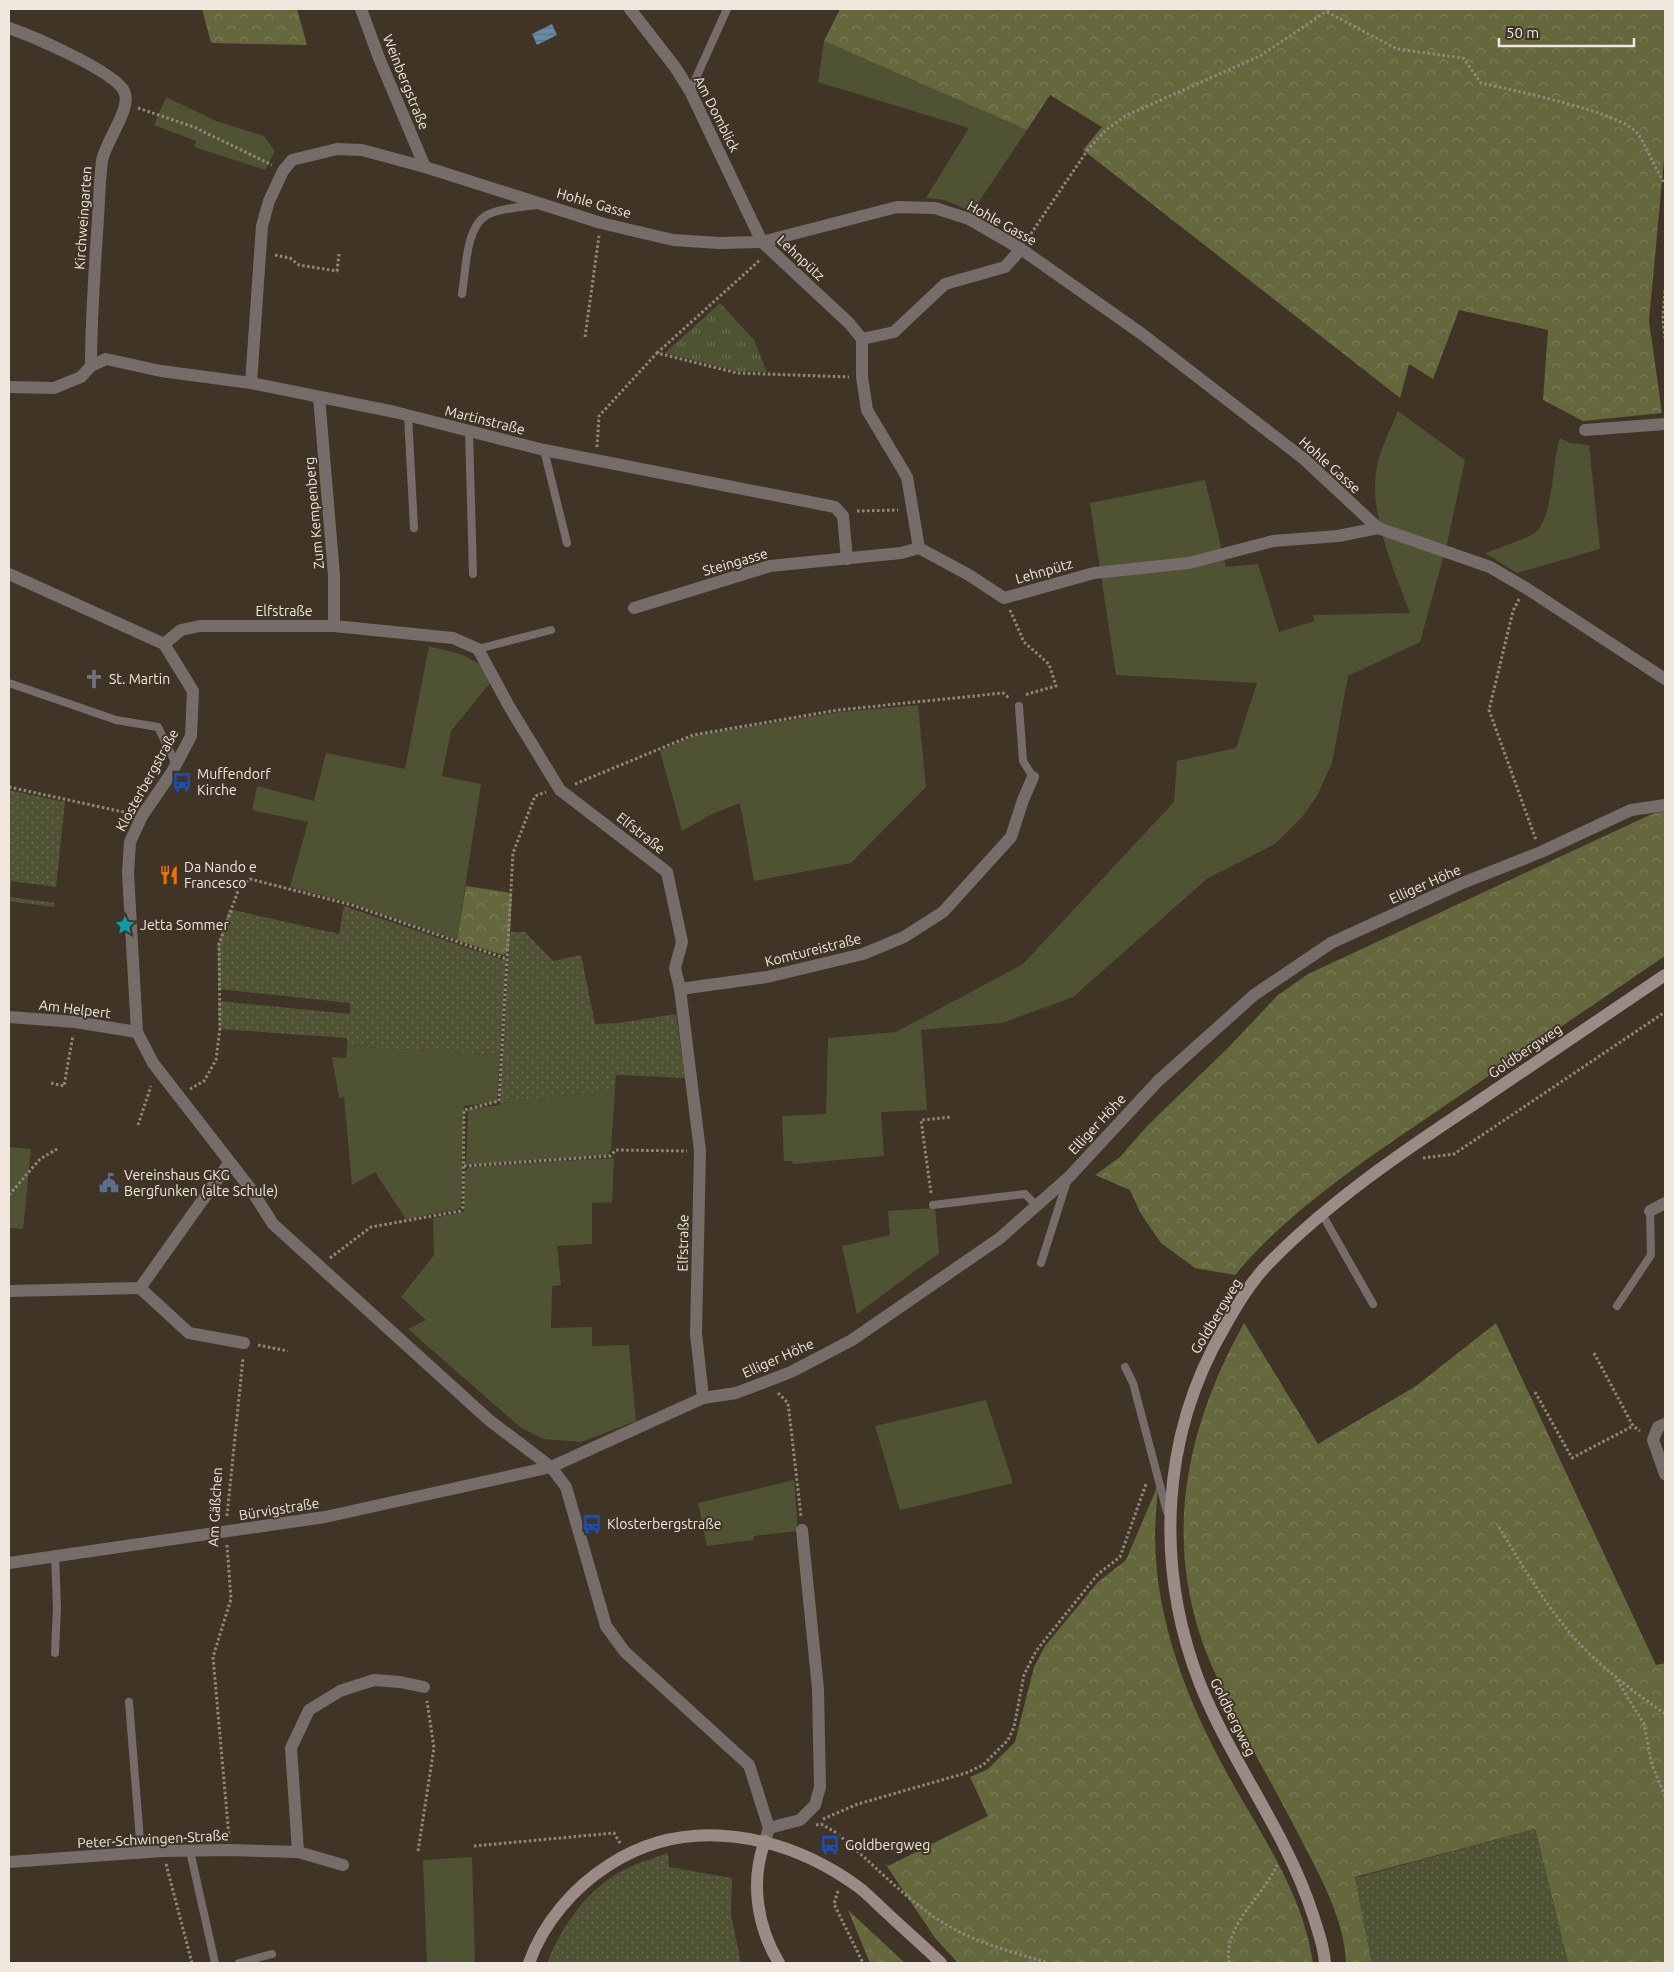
<svg xmlns="http://www.w3.org/2000/svg" width="1674" height="1972" viewBox="0 0 1674 1972" font-family="Ubuntu,sans-serif">
<style>
.grass{fill:#505234}
.forest{fill:url(#forest-crowns)}
.park{fill:url(#park-tufts)}
.garden{fill:url(#garden-dots)}
.water{fill:url(#water-rules)}
.lines{fill:none;stroke-linecap:round;stroke-linejoin:round}
.path{stroke:#91877b;stroke-width:3;stroke-dasharray:2.5 2.5;stroke-linecap:butt}
.lane{stroke:#766d6a;stroke-width:8}
.street{stroke:#766d6a;stroke-width:12}
.secondary{stroke:#9a8b86;stroke-width:12}
.labels{text-anchor:middle;dominant-baseline:central;stroke-width:4;stroke-linejoin:round;paint-order:stroke}
.street-label{font-size:14px;fill:#f0e8df;stroke:#403426}
.poi-label{font-size:14px;fill:#f0e8df;stroke:#403426;text-anchor:start}
</style>
<defs>
<pattern id="forest-crowns" width="20" height="18" patternUnits="userSpaceOnUse" patternTransform="scale(1.25)"><rect width="20" height="18" fill="#65673d"/><path d="M2 6a3 3 0 1 1 6 0M12 15a3 3 0 1 1 6 0" fill="none" stroke="#7b7d59"/></pattern>
<pattern id="park-tufts" width="24" height="20" patternUnits="userSpaceOnUse" patternTransform="scale(1.25)"><rect width="24" height="20" fill="#505234"/><path d="M3 7l-1-3M5 7V3M7 7l1-3M15 17l-1-3M17 17v-4M19 17l1-3" fill="none" stroke="#6a6b51"/></pattern>
<pattern id="garden-dots" width="8" height="8" patternUnits="userSpaceOnUse" patternTransform="scale(1.25)"><rect width="8" height="8" fill="#505234"/><path d="M2 2h.1M6 6h.1" fill="none" stroke="#6a6b51" stroke-width="1.8" stroke-linecap="round"/></pattern>
<pattern id="water-rules" width="6" height="5" patternUnits="userSpaceOnUse" patternTransform="scale(1.25)"><rect width="6" height="5" fill="#668aa8"/><path d="M0 2.5h6" fill="none" stroke="#5c7285"/></pattern>
</defs>
<rect width="100%" height="100%" fill="#403426"/>
<!-- grass -->
<g class="grass">
<polygon points="824,41 1027,130 972,212 945,200 926,198 969,128 818,82"/>
<polygon points="166,97 216,121 264,136 275,151 265,170 194,147 196,141 154,125"/>
<path d="M1398,411L1465,460L1447,544L1420,642L1348,676L1332,763L1317,796L1302,817L1275,844L1208,878L1073,997L1002,1023L921,1030L927,1110L881,1112L884,1156L793,1164L792,1161H784L782,1116L826,1114L828,1038L896,1032L1023,964L1174,802L1177,761L1236,748L1257,683L1116,675L1090,503L1205,480L1226,567L1258,564L1279,632L1315,621L1313,615L1410,613C1395,572 1370,517 1376,473C1378,452 1390,431 1398,411Z"/>
<path d="M1560,438L1570,443L1589,445L1600,549L1517,573L1485,553C1496,549 1529,538 1536,532C1554,515 1552,461 1560,438Z"/>
<polygon points="429,646 463,655 481,665 491,682 451,731 442,776 481,784 457,940 351,903 290,887 308,822 252,810 257,786 314,801 326,753 405,769"/>
<polygon points="918,705 926,787 851,863 754,881 740,803 710,815 682,831 660,751 693,736 839,712"/>
<polygon points="347,1046 500,1055 497,1102 464,1106 461,1206 459,1209 406,1219 375,1172 352,1185 344,1097 339,1098 332,1057 346,1058"/>
<polygon points="615,1090 611,1150 608,1155 466,1165 468,1109 500,1105 500,1103"/>
<polygon points="9,1147 31,1149 23,1229 9,1228"/>
<polygon points="614,1158 612,1202 592,1203 592,1244 557,1246 561,1285 552,1286 551,1328 592,1327 592,1346 629,1345 636,1421 581,1442 543,1439 520,1427 408,1329 426,1320 401,1297 434,1255 433,1218 464,1212 465,1171 469,1167"/>
<polygon points="935,1208 939,1253 857,1314 842,1246 890,1235 888,1211"/>
<polygon points="986,1400 1013,1483 900,1510 875,1426"/>
<polygon points="794,1480 798,1531 754,1536 753,1540 707,1546 698,1503"/>
<polygon points="472,1857 475,1963 427,1963 423,1860"/>
</g>
<!-- forest -->
<g class="forest">
<polygon points="202,9 297,9 307,45 211,43"/>
<polygon points="840,9 1665,9 1665,149 1649,321 1662,413 1583,421 1543,400 1548,330 1459,310 1433,379 1409,364 1400,398 1083,150 1102,127 1050,95 1027,130 824,41"/>
<path d="M1665,811V956C1592,1006 1519,1055 1446,1105C1374,1154 1292,1207 1235,1275L1195,1268L1161,1243L1141,1214L1130,1190L1095,1175L1120,1157L1148,1125L1228,1048L1277,996L1308,974L1652,814Z"/>
<polygon points="466,886 512,893 509,951 503,955 457,940"/>
<path d="M1244,1323L1318,1444L1416,1386L1496,1323L1656,1665L1665,1663V1963H1568L1535,1829L1355,1877L1372,1963H1346C1345,1915 1312,1862 1291,1820C1265,1771 1237,1723 1215,1673C1160,1552 1182,1435 1244,1323Z"/>
<path d="M1158,1485C1157,1503 1155,1521 1155,1538C1156,1622 1188,1703 1228,1775C1261,1835 1303,1893 1313,1963H958L935,1938L884,1862L888,1866L988,1816L970,1777L988,1769L1015,1742L1034,1667L1045,1646L1098,1582L1126,1560Z"/>
<polygon points="848,1910 905,1963 870,1963"/>
</g>
<!-- park -->
<polygon class="park" points="720,303 754,340 767,372 736,371 665,353"/>
<!-- garden -->
<g class="garden">
<polygon points="9,790 65,802 56,887 11,881 10,897 55,903 54,907 9,901"/>
<polygon points="344,906 506,961 500,1055 347,1046 347,1038 219,1029 218,1001 350,1014 350,1003 218,989 218,944 229,909 339,934"/>
<polygon points="510,932 525,932 553,961 581,955 595,1024 619,1023 676,1014 685,1078 616,1075 615,1090 500,1103"/>
<polygon points="1535,1829 1568,1963 1372,1963 1355,1878"/>
<path d="M668,1853L669,1867L732,1878L731,1915L741,1963H547C562,1925 589,1886 628,1868C640,1862 655,1858 668,1853Z"/>
</g>
<!-- water -->
<polygon class="water" points="552,24 557,35 537,45 532,34"/>
<g class="lines">
<!-- path -->
<g class="path">
<path d="M1327,12L1397,49L1463,58L1481,83C1511,90 1621,112 1637,133C1648,147 1654,168 1665,183"/>
<polyline points="138,108 194,127 272,165"/>
<polyline points="1028,238 1089,148 1106,130 1127,115 1260,56 1330,9"/>
<polyline points="275,255 290,258 299,265 337,271 339,254"/>
<polyline points="1665,291 1663,319 1665,338"/>
<polyline points="585,337 599,236"/>
<polyline points="657,353 761,259"/>
<polyline points="597,447 599,416 657,353 737,373 849,377"/>
<polyline points="857,511 898,510"/>
<polyline points="1519,599 1513,611 1489,710 1536,840"/>
<polyline points="1010,610 1024,642 1049,664 1056,686 1024,695"/>
<polyline points="575,784 693,735 838,710 1003,693 1009,698"/>
<polyline points="9,787 128,813"/>
<polyline points="51,1083 64,1086 73,1035"/>
<polyline points="190,1089 204,1081 216,1060 220,1028 219,944 239,888 250,879 352,905 507,959"/>
<polyline points="138,1125 151,1086"/>
<polyline points="1423,1158 1454,1154 1665,1012"/>
<polyline points="464,1166 610,1156 616,1150 687,1151"/>
<polyline points="931,1193 921,1120 952,1117"/>
<polyline points="9,1195 40,1159 57,1149"/>
<polyline points="330,1258 371,1227 460,1211 463,1207 464,1110 499,1101 513,853 535,796 546,792"/>
<polyline points="258,1345 288,1351"/>
<polyline points="1594,1353 1633,1426 1640,1431"/>
<polyline points="1535,1392 1572,1458 1633,1426"/>
<polyline points="778,1393 788,1403 801,1516"/>
<polyline points="227,1516 243,1358"/>
<path d="M1499,1527C1519,1560 1538,1593 1562,1623C1590,1660 1629,1688 1665,1714"/>
<polyline points="227,1545 231,1599 213,1657 229,1837"/>
<polyline points="1617,1680 1644,1724 1652,1765 1665,1796"/>
<polyline points="823,1819 858,1804 966,1773 983,1765 1008,1740 1014,1727 1024,1675 1036,1651 1098,1574 1120,1557 1146,1484"/>
<path d="M816,1825L821,1824L835,1832C875,1864 909,1905 954,1929C983,1945 1017,1953 1048,1963"/>
<polyline points="474,1846 614,1833 620,1843"/>
<polyline points="418,1851 434,1748 427,1701"/>
<polyline points="166,1864 192,1963"/>
<polyline points="838,1891 834,1904 863,1963"/>
<path d="M1229,1963C1223,1925 1263,1897 1277,1865"/>
</g>
<!-- lane -->
<g class="lane">
<polyline points="690,91 727,9"/>
<path d="M462,294C466,272 465,227 487,215C501,208 521,207 537,205"/>
<polyline points="408,416 414,528"/>
<polyline points="469,430 473,574"/>
<polyline points="544,450 567,543"/>
<polyline points="478,649 551,630"/>
<polyline points="9,683 116,720 158,727 176,764"/>
<polyline points="1019,706 1023,761 1033,777"/>
<polyline points="933,1205 1025,1194 1038,1207"/>
<polyline points="1322,1214 1373,1304"/>
<polyline points="1041,1263 1067,1181"/>
<polyline points="1617,1306 1651,1255 1650,1211"/>
<polyline points="1125,1367 1133,1383 1167,1512"/>
<polyline points="55,1555 57,1608 55,1653"/>
<polyline points="129,1702 141,1853"/>
<polyline points="190,1851 215,1963"/>
<polyline points="239,1963 272,1954"/>
</g>
<!-- street -->
<g class="street">
<polyline points="361,9 379,58 425,167"/>
<polyline points="630,9 675,67 690,91 762,242 849,323 862,339 894,332 945,284 1005,267 1021,249"/>
<path d="M9,28C32,36 114,71 124,91C133,108 105,141 102,161C99,185 99,210 97,233C94,278 91,322 91,366"/>
<polyline points="862,339 862,377 867,410 907,477 919,548 969,575 1004,598 1094,573 1189,563 1273,541 1338,536 1378,528"/>
<polyline points="251,383 262,226 269,201 283,171 292,160 337,149 362,150 425,167 601,223 673,240 719,243 762,242 897,207 935,208 969,219 1021,249 1142,334 1304,459 1378,528 1490,567 1526,588 1665,679"/>
<polyline points="9,387 54,388 81,377 91,366 106,359 161,371 251,383 395,412 544,450 835,507 843,516 847,559"/>
<polyline points="319,397 334,575 334,626"/>
<polyline points="1585,430 1665,424"/>
<polyline points="9,574 164,644 193,691 191,736 172,772 142,816 130,842 128,873 137,1032 153,1063 250,1188 273,1224 489,1420 551,1467 566,1487 606,1626 625,1652 749,1765 769,1828 765,1841"/>
<polyline points="634,608 770,566 901,553 919,548"/>
<polyline points="164,644 181,630 200,626 334,626 453,638 478,649 510,708 560,790 667,872 682,942 675,968 680,989 700,1151 696,1333 703,1398"/>
<polyline points="680,989 767,977 863,954 904,937 943,912 1011,837 1023,800 1033,777"/>
<polyline points="9,1017 75,1022 137,1032"/>
<polyline points="1650,1211 1665,1203"/>
<polyline points="140,1288 189,1333 244,1343"/>
<polyline points="9,1291 140,1288 229,1163"/>
<polyline points="1665,1424 1658,1427 1653,1440 1665,1474"/>
<polyline points="9,1563 325,1517 551,1467 703,1398 736,1393 791,1372 852,1340 1000,1238 1069,1177 1158,1081 1254,995 1331,943 1460,884 1541,852 1631,810 1665,805"/>
<polyline points="769,1828 800,1820 815,1805 820,1787 818,1689 802,1530"/>
<polyline points="298,1852 291,1748 309,1710 340,1691 374,1680 400,1682 424,1687"/>
<polyline points="9,1862 162,1851 230,1850 298,1852 343,1865"/>
</g>
<!-- secondary -->
<g class="secondary">
<path d="M765,1841C750,1881 757,1927 779,1963"/>
<path d="M529,1963C543,1923 574,1887 609,1865C687,1814 785,1834 857,1886C868,1894 878,1905 888,1914C906,1931 924,1946 941,1963"/>
<path d="M1325,1963C1324,1946 1318,1931 1313,1915C1287,1833 1232,1764 1200,1684C1155,1568 1160,1437 1224,1328C1237,1305 1251,1281 1270,1262C1330,1201 1402,1152 1473,1105C1537,1062 1601,1018 1665,975"/>
</g>
</g>
<!-- icons -->
<defs>
<symbol id="church-bare" viewBox="-9 -9 18 18"><path d="M-1.2-6h2.4v3.5h3.3v2.4h-3.3V6h-2.4V-.1h-3.3v-2.4h3.3Z" fill="#6b7280" stroke="#403426" stroke-width="2.5" paint-order="stroke"/></symbol>
<symbol id="bus-bare" viewBox="-9 -9 18 18"><path d="M-5-6H5V4H4V6H2V4H-2V6H-4V4H-5ZM-3.5-4V0h7V-4ZM-3.5 1.2v1.5H-2V1.2ZM2 1.2v1.5H3.5V1.2Z" fill="#1a4fb4" stroke="#403426" stroke-width="2.5" paint-order="stroke"/></symbol>
<symbol id="restaurant-bare" viewBox="-9 -9 18 18"><path d="M-5-6h1v4h1v-4h1v4h1v-4h1v5L-1.5 .5V6h-2V.5L-5-1ZM5-6V6H3V1.5H1.5Q1.5-4 5-6Z" fill="#e8710a" stroke="#403426" stroke-width="2.5" paint-order="stroke"/></symbol>
<symbol id="sight-bare" viewBox="-9 -9 18 18"><path d="M0-6L1.8-2.2L6-1.7L2.9 1.2L3.7 5.4L0 3.3L-3.7 5.4L-2.9 1.2L-6-1.7L-1.8-2.2Z" fill="#0f9aa8" stroke="#403426" stroke-width="2.5" paint-order="stroke"/></symbol>
<symbol id="civic-bare" viewBox="-9 -9 18 18"><path d="M-.6-6.5H3V-4.5H.6V-3L4-1V1h2V6H-6V1h2V-1L-.6-3ZM-1.2 2.5V6h2.4V2.5Z" fill="#5c6f8a" stroke="#403426" stroke-width="2.5" paint-order="stroke"/></symbol>
</defs>
<g fill-rule="evenodd">
<use href="#church-bare" x="80" y="665" width="28" height="28"/>
<use href="#bus-bare" x="168" y="768" width="28" height="28"/>
<use href="#restaurant-bare" x="155" y="861" width="28" height="28"/>
<use href="#sight-bare" x="111" y="911" width="28" height="28"/>
<use href="#civic-bare" x="95" y="1169" width="28" height="28"/>
<use href="#bus-bare" x="578" y="1510" width="28" height="28"/>
<use href="#bus-bare" x="816" y="1831" width="28" height="28"/>
</g>
<g class="labels">
<!-- street labels -->
<g class="street-label">
<text transform="translate(406 82) rotate(68)">Weinbergstraße</text>
<text transform="translate(717 114) rotate(63)">Am Domblick</text>
<text transform="translate(594 203) rotate(16)">Hohle Gasse</text>
<text transform="translate(83 218) rotate(-86)">Kirchweingarten</text>
<text transform="translate(1002 223) rotate(29)">Hohle Gasse</text>
<text transform="translate(801 258) rotate(43)">Lehnpütz</text>
<text transform="translate(485 420) rotate(14)">Martinstraße</text>
<text transform="translate(1330 465) rotate(42)">Hohle Gasse</text>
<text transform="translate(314 513) rotate(-95)">Zum Kempenberg</text>
<text transform="translate(735 562) rotate(-16)">Steingasse</text>
<text transform="translate(1044 571) rotate(-16)">Lehnpütz</text>
<text x="284" y="611">Elfstraße</text>
<text transform="translate(147 780) rotate(-61)">Klosterbergstraße</text>
<text transform="translate(641 833) rotate(38)">Elfstraße</text>
<text transform="translate(1425 884) rotate(-24)">Elliger Höhe</text>
<text transform="translate(813 950) rotate(-14)">Komtureistraße</text>
<text transform="translate(75 1009) rotate(7)">Am Helpert</text>
<text transform="translate(1525 1051) rotate(-34)">Goldbergweg</text>
<text transform="translate(1097 1124) rotate(-47)">Elliger Höhe</text>
<text transform="translate(683 1243) rotate(-89)">Elfstraße</text>
<text transform="translate(1216 1316) rotate(-59)">Goldbergweg</text>
<text transform="translate(778 1358) rotate(-24)">Elliger Höhe</text>
<text transform="translate(215 1507) rotate(-87)">Am Gäßchen</text>
<text transform="translate(279 1509) rotate(-9)">Bürvigstraße</text>
<text transform="translate(1233 1717) rotate(64)">Goldbergweg</text>
<text transform="translate(153 1839) rotate(-3)">Peter-Schwingen-Straße</text>
</g>
<!-- poi labels -->
<g class="poi-label">
<text x="109" y="679">St. Martin</text>
<text x="197" y="774">Muffendorf<tspan x="197" dy="16">Kirche</tspan></text>
<text x="184" y="867">Da Nando e<tspan x="184" dy="16">Francesco</tspan></text>
<text x="140" y="925">Jetta Sommer</text>
<text x="124" y="1175">Vereinshaus GKG<tspan x="124" dy="16">Bergfunken (alte Schule)</tspan></text>
<text x="607" y="1524">Klosterbergstraße</text>
<text x="845" y="1845">Goldbergweg</text>
</g>
</g>
<!-- border -->
<rect width="1674" height="1972" fill="none" stroke="#f0e8df" stroke-width="20"/>
<!-- scale -->
<path d="M1499 38v8h135v-8" fill="none" stroke="#f0e8df" stroke-width="2.5"/>
<text x="1506" y="38" font-size="15" fill="#f0e8df" stroke="#403426" stroke-width="4" paint-order="stroke">50 m</text>
</svg>
